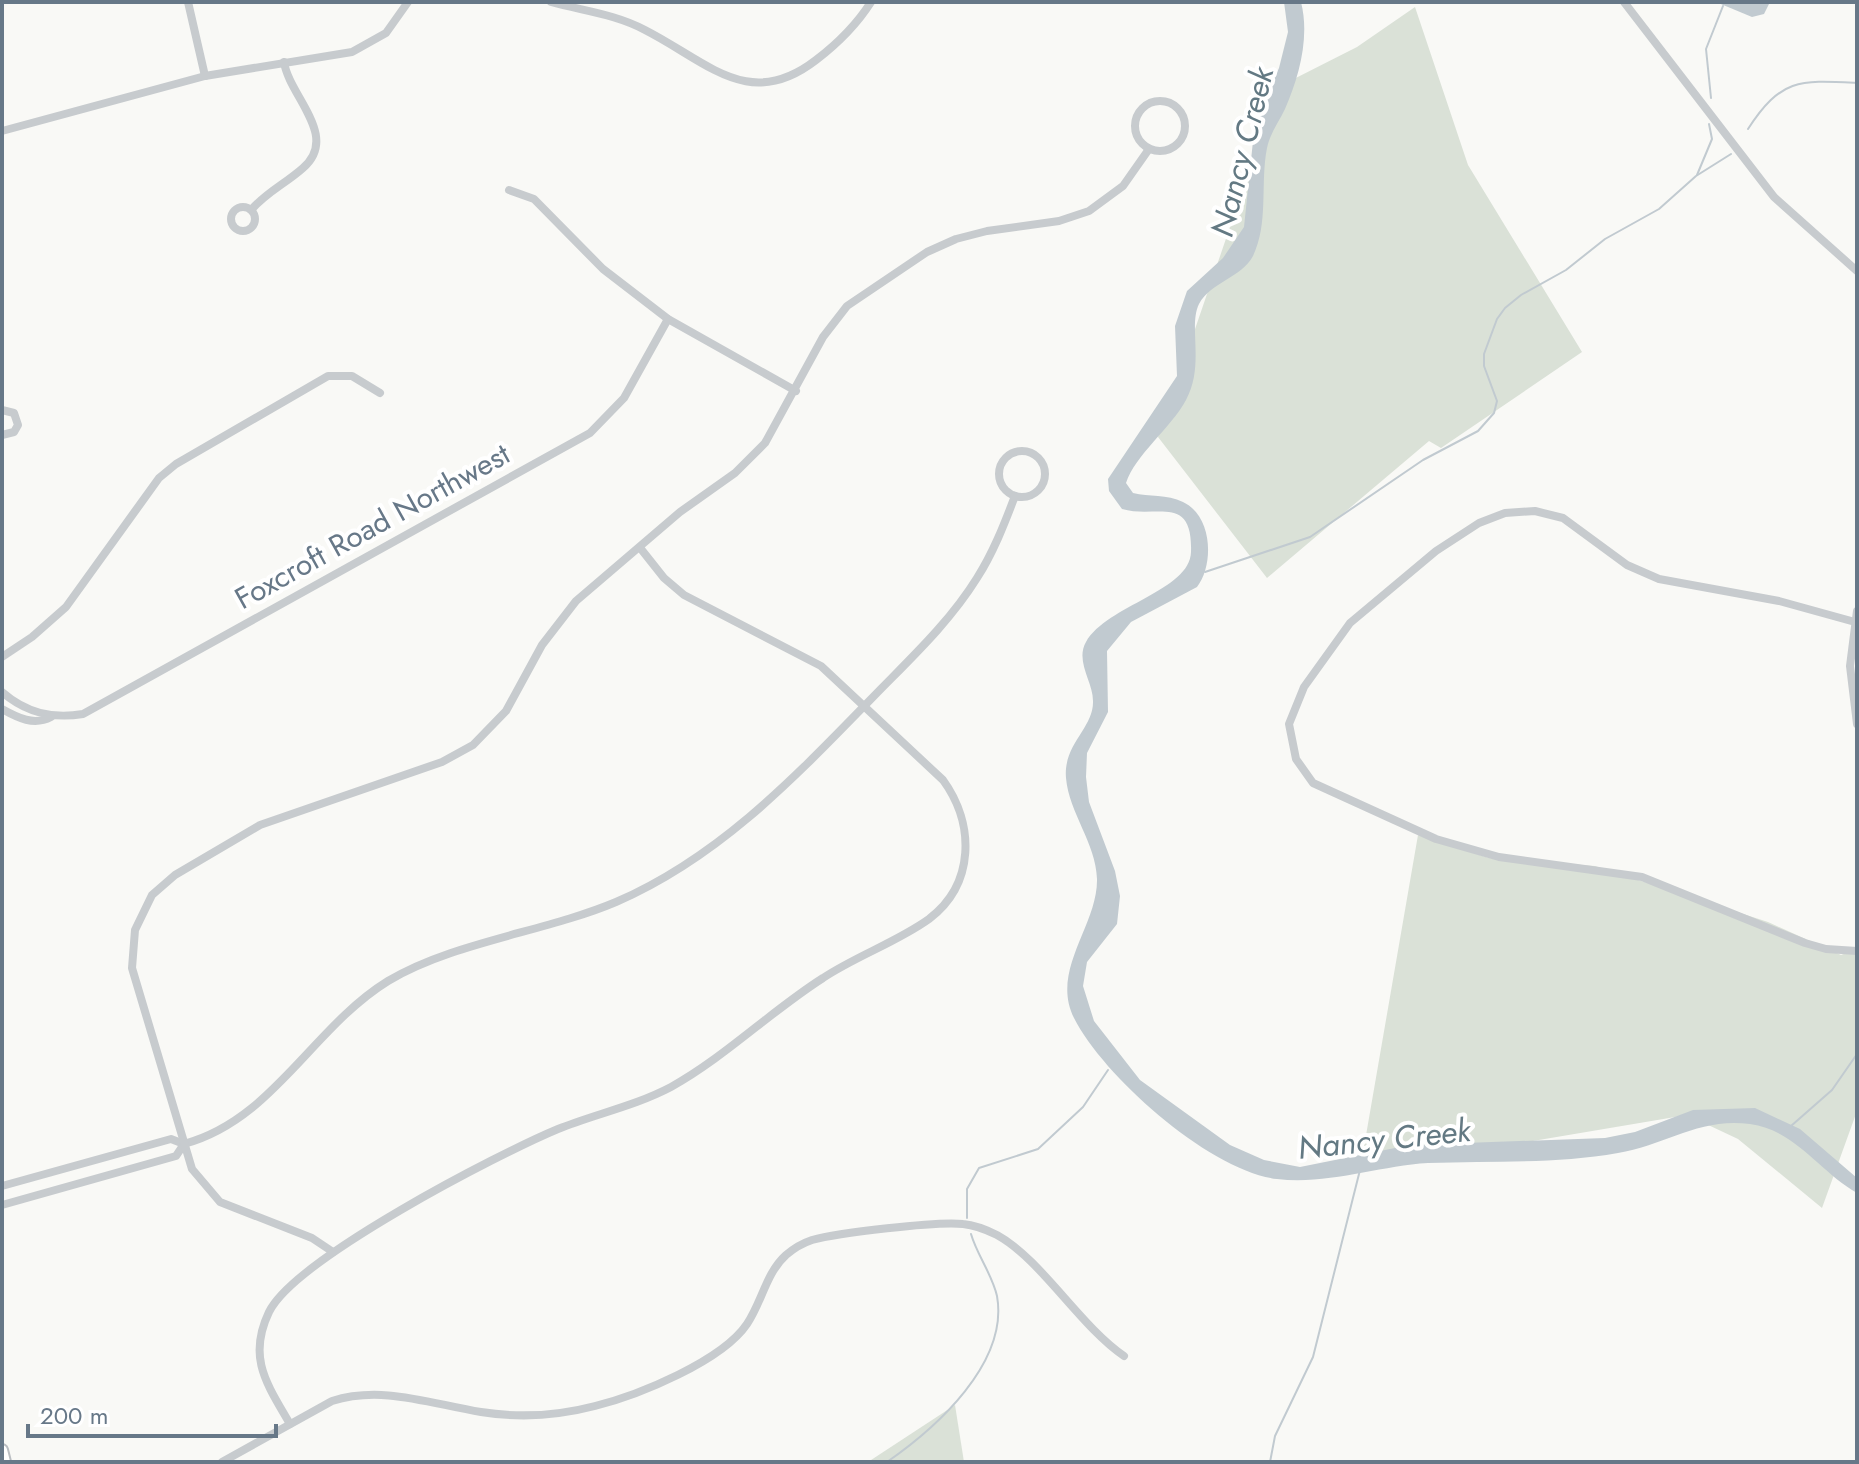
<svg xmlns="http://www.w3.org/2000/svg" width="1859" height="1464" viewBox="0 0 1859 1464" font-family="Jost,sans-serif">
<style>
.green{fill:#dae1d7}
.water{fill:#c1cad0}
.lines{fill:none;stroke-linecap:round;stroke-linejoin:round}
.stream{stroke:#c1cad0;stroke-width:2}
.major-casing{stroke:#babec2;stroke-width:14}
.minor{stroke:#c7cbce;stroke-width:8}
.major{stroke:#fff;stroke-width:10}
.labels{text-anchor:middle;dominant-baseline:central;stroke-width:8;stroke-linejoin:round;paint-order:stroke}
.street-label{font-size:30px;fill:#677888;stroke:#fff}
.water-label{font-size:32px;font-style:italic;fill:#637983;stroke:#fff}
</style>
<rect width="100%" height="100%" fill="#f9f9f6"/>
<!-- green -->
<g class="green">
<polygon points="1415,7 1468,165 1582,352 1441,448 1429,441 1267,578 1158,437 1278,87 1357,47"/>
<polygon points="1418,835 1489,858 1595,866 1768,922 1841,955 1857,949 1857,1111 1822,1208 1738,1139 1687,1115 1360,1170"/>
<polygon points="955,1405 964,1462 868,1462"/>
</g>
<!-- water -->
<g class="water">
<path d="M1284,2H1301C1310,37 1299,77 1285,109C1279,122 1270,133 1267,148C1260,183 1269,223 1253,256C1241,278 1211,282 1199,304C1188,326 1205,365 1186,400C1171,428 1135,455 1126,483L1133,493C1149,497 1167,494 1183,502C1213,516 1214,565 1197,587L1131,622L1107,651L1108,712L1087,753L1086,777L1089,802L1115,871L1120,896L1117,924L1087,962L1083,986L1094,1021L1140,1080L1230,1145L1264,1160L1300,1167L1410,1145L1605,1138L1635,1132L1693,1110L1755,1108L1800,1129L1857,1178V1193C1820,1172 1795,1130 1750,1124C1700,1117 1665,1145 1618,1153C1556,1164 1491,1161 1428,1163C1378,1166 1328,1185 1277,1179C1210,1171 1104,1077 1074,1018C1050,970 1098,925 1097,879C1096,843 1069,813 1066,778C1063,744 1094,728 1093,701C1093,682 1075,661 1086,642C1107,605 1190,591 1191,552C1193,493 1156,519 1122,509L1109,491L1108,479L1177,376L1175,326L1187,291L1223,258L1244,227L1255,122L1279,68L1288,32Z"/>
<polygon points="1716,2 1770,2 1764,14 1752,17"/>
</g>
<g class="lines">
<!-- stream -->
<g class="stream">
<polyline points="1711,98 1706,49 1723,6"/>
<path d="M1748,129C1781,78 1800,80 1857,83"/>
<polyline points="1697,175 1712,139 1709,124"/>
<polyline points="1205,572 1310,537 1423,460 1478,431 1494,413 1497,401 1484,366 1484,354 1497,319 1505,308 1521,295 1566,270 1605,239 1659,209 1696,176 1731,154"/>
<polyline points="1791,1126 1832,1090 1857,1054"/>
<polyline points="967,1218 967,1189 979,1168 1038,1149 1083,1107 1108,1070"/>
<path d="M887,1462C936,1428 1009,1363 997,1296C992,1274 977,1255 971,1234"/>
<polyline points="1270,1462 1275,1436 1313,1357 1360,1170"/>
</g>
<defs>
<polyline id="major" points="2,1450 5,1462"/>
</defs>
<!-- major casing -->
<use href="#major" class="major-casing"/>
<!-- minor -->
<g class="minor">
<polyline points="188,2 205,76"/>
<path d="M551,2C583,11 615,14 645,30C708,62 749,112 816,60C837,44 857,24 871,2"/>
<polyline points="1624,2 1774,197 1857,271"/>
<circle cx="1160" cy="126" r="25"/>
<polyline points="2,131 205,76 352,52 386,33 408,2"/>
<polyline points="509,190 534,199 603,269 668,319 796,391"/>
<circle cx="243" cy="219" r="12"/>
<path d="M251,210C268,191 285,184 303,168C340,136 289,96 284,62"/>
<polyline points="2,410 14,413 18,425 14,432 2,435"/>
<circle cx="1022" cy="474" r="23"/>
<polyline points="1857,611 1850,666 1857,724"/>
<polyline points="1855,622 1779,601 1659,579 1627,565 1563,518 1535,511 1505,513 1479,523 1436,551 1350,623 1304,687 1289,724 1296,759 1313,783 1436,839 1499,857 1642,877 1805,943 1826,949 1857,951"/>
<polyline points="2,657 32,637 66,607 159,478 176,464 328,376 352,376 380,393"/>
<path d="M2,692C26,713 52,719 83,714L590,433L624,398L668,319"/>
<path d="M2,709C18,718 34,726 51,717"/>
<path d="M2,1186L171,1139L184,1144C273,1120 312,1028 388,981C453,942 545,932 616,902C720,857 796,776 874,696C910,659 949,623 977,578C993,553 1004,525 1015,496"/>
<polyline points="2,1205 176,1156 184,1144"/>
<polyline points="333,1252 312,1238 220,1202 192,1169 132,968 135,930 152,895 175,875 260,825 442,762 473,745 506,711 542,645 576,601 680,512 735,473 765,443 823,337 847,306 927,252 956,239 987,231 1059,221 1089,211 1123,186 1149,149"/>
<path d="M290,1424C267,1384 247,1358 269,1312C295,1259 498,1154 558,1129C595,1114 635,1106 671,1087C725,1057 771,1011 823,978C856,956 897,942 929,919C975,884 975,824 943,780L821,666L684,595L664,578L641,549"/>
<path d="M222,1462L332,1401C382,1385 431,1404 481,1412C519,1418 557,1416 595,1406C639,1395 722,1361 747,1324C762,1302 766,1273 786,1255C793,1249 803,1243 812,1240C837,1233 937,1221 963,1224C974,1225 987,1230 997,1235C1041,1259 1079,1325 1124,1356"/>
</g>
<!-- major -->
<use href="#major" class="major"/>
</g>
<g class="labels">
<!-- street labels -->
<g class="street-label">
<text transform="translate(372 526) rotate(-29)">Foxcroft Road Northwest</text>
</g>
<!-- water labels -->
<g class="water-label">
<text transform="translate(1242 152) rotate(-76)">Nancy Creek</text>
<text transform="translate(1384 1139) rotate(-6)">Nancy Creek</text>
</g>
</g>
<!-- border -->
<rect width="1859" height="1464" fill="none" stroke="#677888" stroke-width="8"/>
<!-- scale -->
<path d="M28 1424v12h248v-12" fill="none" stroke="#677888" stroke-width="4"/>
<text x="40" y="1424" font-size="24" fill="#677888" stroke="#ffffff" stroke-width="6" paint-order="stroke">200 m</text>
</svg>
